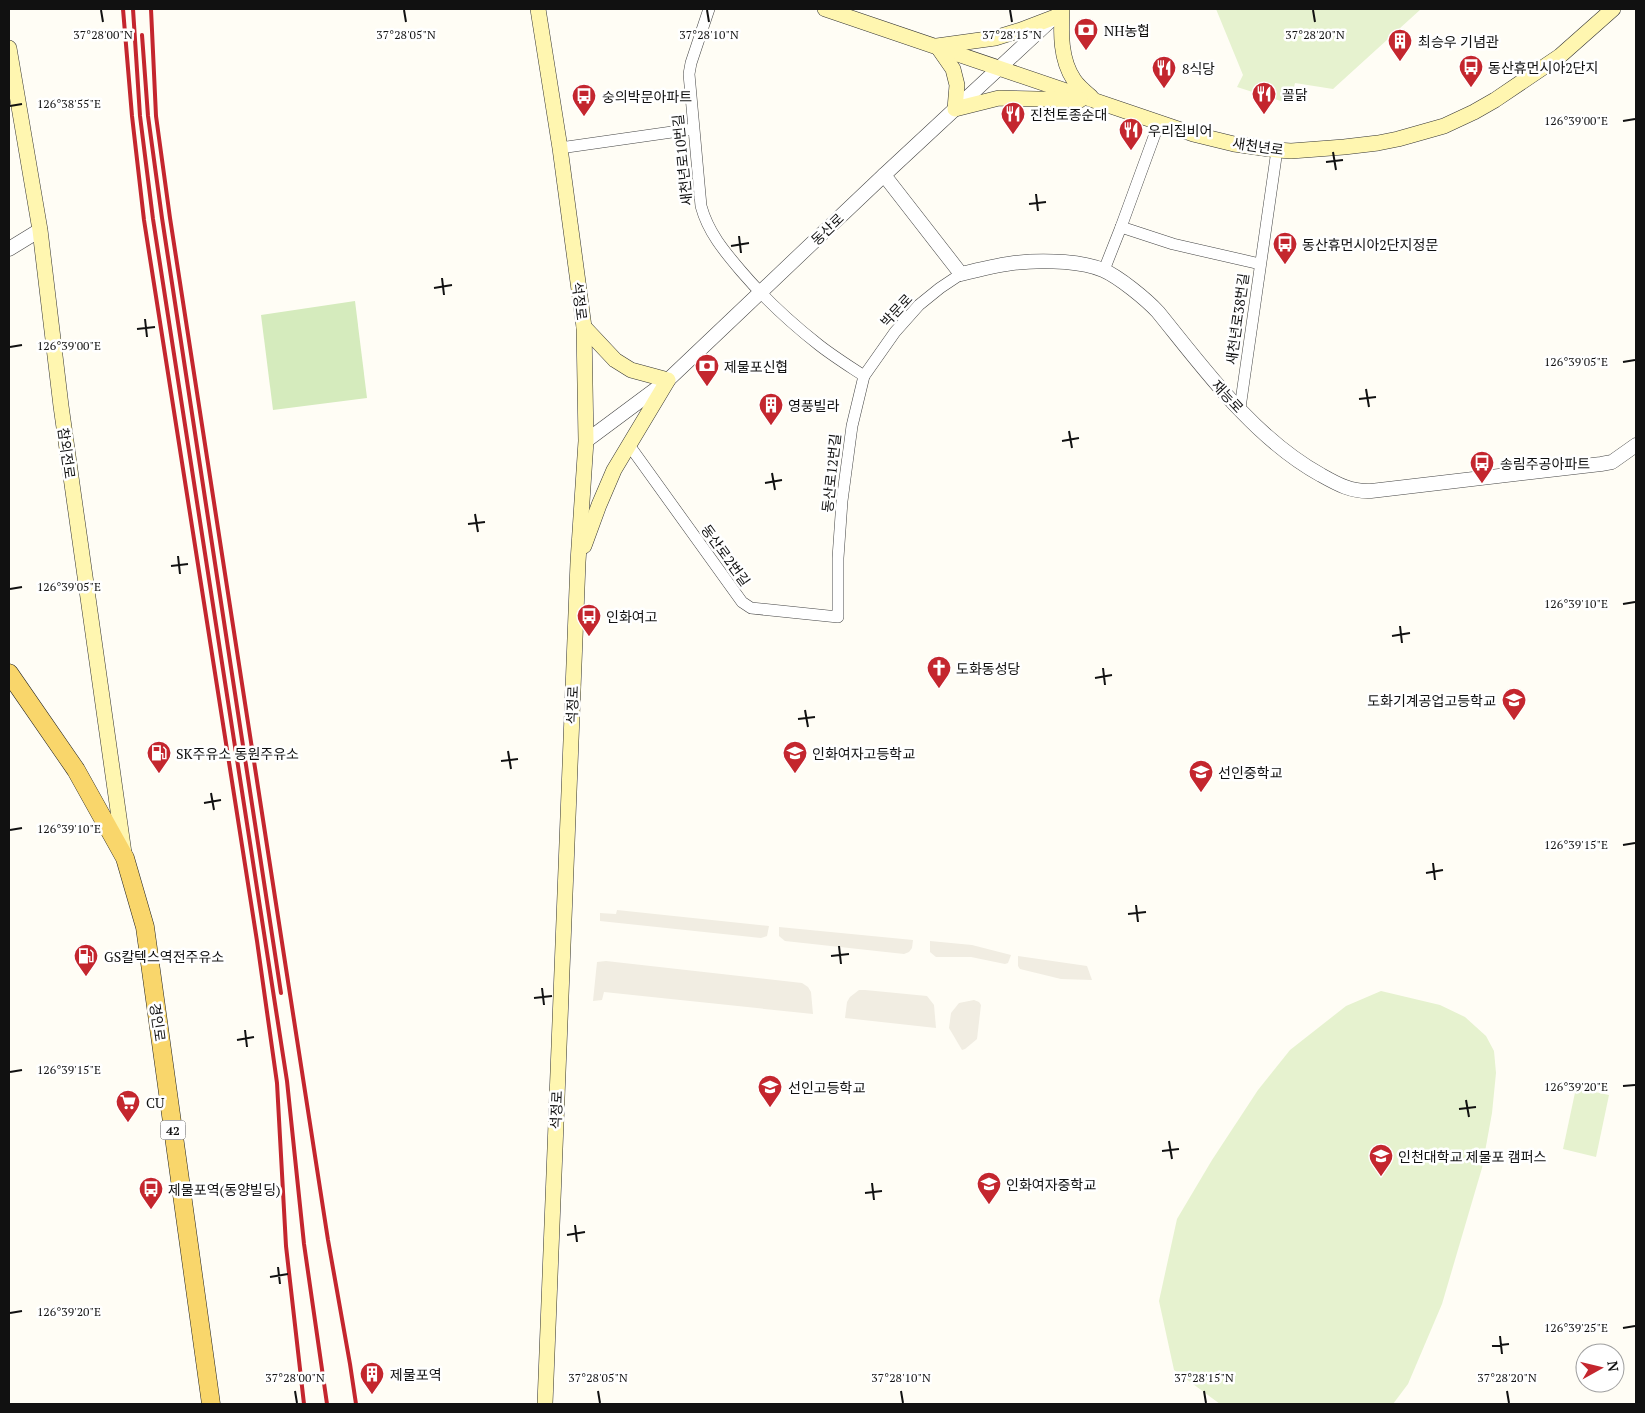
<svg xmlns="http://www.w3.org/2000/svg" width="1645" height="1413" viewBox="0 0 1645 1413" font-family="'PT Serif','Noto Sans KR',serif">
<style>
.grass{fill:#d5ebbd}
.pitch{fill:#e6f2cf}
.plaza{fill:#f1ede2}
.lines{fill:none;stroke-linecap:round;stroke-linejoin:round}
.minor-casing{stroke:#444;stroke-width:12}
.tertiary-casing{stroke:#444;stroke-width:15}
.secondary-casing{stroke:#333;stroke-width:16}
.primary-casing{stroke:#222;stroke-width:19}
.minor{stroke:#fff;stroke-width:11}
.tertiary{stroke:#fff;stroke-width:14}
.secondary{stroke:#fff6b0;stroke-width:15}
.primary{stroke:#f9d66b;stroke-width:18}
.rail{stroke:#c4262e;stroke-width:4}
.ticks{fill:none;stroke:#111;stroke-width:2}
.labels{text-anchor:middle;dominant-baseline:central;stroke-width:5;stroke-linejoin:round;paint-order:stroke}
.shield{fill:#fff;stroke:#585858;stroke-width:1}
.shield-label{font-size:12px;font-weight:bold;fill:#111}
.poi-label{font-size:14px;fill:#111;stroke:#fff;text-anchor:start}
.street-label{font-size:14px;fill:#111;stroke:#fff}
.ticks-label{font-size:12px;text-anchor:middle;fill:#111;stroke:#fff;stroke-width:5;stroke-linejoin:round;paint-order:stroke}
</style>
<rect width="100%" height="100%" fill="#fffdf5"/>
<!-- grass -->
<polygon class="grass" points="355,301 367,398 273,410 261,315"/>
<!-- pitch -->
<g class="pitch">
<polygon points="1216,9 1421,9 1333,89 1295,83 1290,104 1237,87 1243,75"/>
<polygon points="1381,991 1440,1005 1465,1017 1486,1036 1494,1051 1496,1073 1492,1113 1482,1168 1442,1304 1408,1384 1393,1404 1220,1404 1174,1370 1159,1301 1177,1219 1212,1160 1258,1090 1290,1050 1346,1006"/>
<polygon points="1576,1088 1609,1095 1596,1157 1563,1149"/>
</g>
<!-- plaza -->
<g class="plaza">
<polygon points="617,910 769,926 767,936 761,938 600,921 600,913 616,914"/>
<polygon points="779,927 913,940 912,948 909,952 904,954 785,941 779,936"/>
<polygon points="930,941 972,945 1011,955 1008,963 1005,964 971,957 936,957 930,952"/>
<polygon points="1018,956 1087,966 1092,980 1061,979 1020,969 1018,966"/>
<polygon points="606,961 802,983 808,987 811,992 813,1014 604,992 602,1000 593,1001 597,962"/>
<polygon points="859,990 865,990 927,996 934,1005 936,1028 845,1018 847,1002 850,997"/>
<polygon points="974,1000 979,1002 981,1005 977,1039 965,1049 962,1050 949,1028 951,1013 959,1003"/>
</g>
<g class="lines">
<defs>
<g id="minor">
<path d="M709,9L691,63L689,74L701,206C708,232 724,251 741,271C764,298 791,323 819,345C833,356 849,366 864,376"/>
<polyline points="560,148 693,129"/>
<polyline points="1121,227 1173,244 1260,264"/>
<polyline points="1104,270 1121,227 1159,123"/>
<polyline points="1240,408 1277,150"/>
<polyline points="629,445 742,602 751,608 838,617 838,558 842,501 852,426 864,376 895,332 919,305 940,288 961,274"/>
</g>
<g id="tertiary">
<path d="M884,175L961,274C1001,264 1024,259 1065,262C1077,263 1091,265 1103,270C1119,277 1146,299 1158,312C1205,370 1254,438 1321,475C1337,484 1351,492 1371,491L1601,464L1612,462L1636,445"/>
<polyline points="9,249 40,230"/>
<polyline points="586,441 668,380 884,175 1052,19"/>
</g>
<g id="secondary">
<polyline points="538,9 560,148 584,327 586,441 578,562 545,1404"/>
<polyline points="825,9 1193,134 1234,144 1277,150 1291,151 1344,147 1378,143 1398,139 1444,126 1474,112 1495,100 1560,56 1613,9"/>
<path d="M1062,9C1061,33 1060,59 1074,80C1078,86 1085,92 1091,97"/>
<polyline points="1055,17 1021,30 995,38 937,46 953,69 957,85 955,109 999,98 1080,100"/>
<polyline points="9,48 40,230 61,406 124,853"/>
<polyline points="584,546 599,505 614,470 668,380 631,370 615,360 584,327"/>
</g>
<polyline id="primary" points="9,673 76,770 125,858 145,927 211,1404"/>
</defs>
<!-- minor casing -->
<use href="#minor" class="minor-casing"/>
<!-- tertiary casing -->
<use href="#tertiary" class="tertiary-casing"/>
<!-- secondary casing -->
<use href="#secondary" class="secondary-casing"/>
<!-- primary casing -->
<use href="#primary" class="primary-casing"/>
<!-- minor -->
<use href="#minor" class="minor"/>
<!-- tertiary -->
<use href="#tertiary" class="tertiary"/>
<!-- secondary -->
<use href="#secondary" class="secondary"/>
<!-- primary -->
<use href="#primary" class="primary"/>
<!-- rail -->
<g class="rail">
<polyline points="123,9 132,116 144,220 257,941 277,1083 286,1246 304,1404"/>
<polyline points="133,9 140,116 153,219 287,1081 304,1244 327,1404"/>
<polyline points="151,9 156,116 170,218 328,1240 350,1364 356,1404"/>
<polyline points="142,35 148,116 162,218 281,993"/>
</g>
</g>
<!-- ticks -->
<path class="ticks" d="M101,10L103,22M404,10L406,22M707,10L709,22M1010,10L1012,22M1313,10L1315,22M10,106L22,104M1623,121L1635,119M1333,152L1336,170M1326,162L1343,160M1036,194L1038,211M1029,204L1046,202M739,236L741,253M731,246L749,243M442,278L444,295M434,288L452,285M145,319L147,337M137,329L155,327M10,347L22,345M1623,362L1635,360M1366,389L1369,407M1359,399L1376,397M1069,431L1072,448M1062,441L1079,438M772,473L775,490M765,483L782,480M475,514L478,532M468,524L485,522M178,556L180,574M171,566L188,564M10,589L22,587M1623,604L1635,602M1400,626L1402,643M1392,636L1410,633M1103,668L1105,685M1095,678L1112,675M805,710L808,727M798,719L815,717M508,751L511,769M501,761L518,759M211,793L214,810M204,803L221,800M10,830L22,828M1623,845L1635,843M1433,863L1435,880M1426,873L1443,870M1136,905L1138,922M1128,914L1146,912M839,946L841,964M831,956L849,954M542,988L544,1005M534,998L552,996M245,1030L247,1047M237,1040L254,1037M10,1072L22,1070M1623,1086L1635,1085M1466,1100L1469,1117M1459,1109L1476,1107M1169,1141L1172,1159M1162,1151L1179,1149M872,1183L874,1200M865,1193L882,1191M575,1225L577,1242M567,1235L585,1232M278,1267L280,1284M270,1277L288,1274M10,1313L22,1311M1623,1328L1635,1326M1500,1336L1502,1354M1492,1346L1509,1344M295,1391L297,1403M598,1391L600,1403M901,1391L903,1403M1204,1391L1206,1403M1507,1391L1509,1403"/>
<!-- icons -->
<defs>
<symbol id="bank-pin" viewBox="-11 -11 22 30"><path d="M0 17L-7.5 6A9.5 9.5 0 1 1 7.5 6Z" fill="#c4262e" stroke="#fff"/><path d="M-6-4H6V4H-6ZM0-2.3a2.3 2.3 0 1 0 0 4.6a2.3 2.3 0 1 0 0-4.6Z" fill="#fff"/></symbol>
<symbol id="building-pin" viewBox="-11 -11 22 30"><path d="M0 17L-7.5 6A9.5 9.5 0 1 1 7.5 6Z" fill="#c4262e" stroke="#fff"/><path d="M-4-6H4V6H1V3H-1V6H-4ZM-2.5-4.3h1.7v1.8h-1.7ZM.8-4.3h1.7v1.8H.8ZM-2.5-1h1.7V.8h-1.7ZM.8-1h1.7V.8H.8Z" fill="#fff"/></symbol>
<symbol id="bus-pin" viewBox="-11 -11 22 30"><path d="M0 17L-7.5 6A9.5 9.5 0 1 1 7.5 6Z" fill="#c4262e" stroke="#fff"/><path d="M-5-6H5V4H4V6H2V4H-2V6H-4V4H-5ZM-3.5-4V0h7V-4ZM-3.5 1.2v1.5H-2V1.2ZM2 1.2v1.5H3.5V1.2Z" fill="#fff"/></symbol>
<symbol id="restaurant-pin" viewBox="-11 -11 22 30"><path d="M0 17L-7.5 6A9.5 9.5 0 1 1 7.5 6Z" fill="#c4262e" stroke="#fff"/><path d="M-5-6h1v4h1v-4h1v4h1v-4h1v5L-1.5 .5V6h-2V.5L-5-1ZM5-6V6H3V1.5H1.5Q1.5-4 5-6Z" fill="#fff"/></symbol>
<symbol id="church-pin" viewBox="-11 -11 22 30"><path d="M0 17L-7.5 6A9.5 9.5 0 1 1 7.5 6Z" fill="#c4262e" stroke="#fff"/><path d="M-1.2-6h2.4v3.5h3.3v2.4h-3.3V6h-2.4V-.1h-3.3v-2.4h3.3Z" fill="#fff"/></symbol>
<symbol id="school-pin" viewBox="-11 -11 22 30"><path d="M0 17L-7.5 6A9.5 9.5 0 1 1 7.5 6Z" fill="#c4262e" stroke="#fff"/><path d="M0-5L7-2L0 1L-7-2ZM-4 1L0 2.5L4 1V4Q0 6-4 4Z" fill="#fff"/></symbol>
<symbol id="fuel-pin" viewBox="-11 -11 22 30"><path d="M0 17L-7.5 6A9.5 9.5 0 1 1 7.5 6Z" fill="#c4262e" stroke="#fff"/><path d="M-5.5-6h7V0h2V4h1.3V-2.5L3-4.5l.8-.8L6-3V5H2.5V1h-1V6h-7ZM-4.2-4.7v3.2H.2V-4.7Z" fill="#fff"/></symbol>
<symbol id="supermarket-pin" viewBox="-11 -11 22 30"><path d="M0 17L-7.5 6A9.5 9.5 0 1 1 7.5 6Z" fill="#c4262e" stroke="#fff"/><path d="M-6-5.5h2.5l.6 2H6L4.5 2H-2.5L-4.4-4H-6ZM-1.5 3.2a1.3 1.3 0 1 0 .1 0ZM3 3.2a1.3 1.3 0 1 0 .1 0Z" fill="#fff"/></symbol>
<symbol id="university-pin" viewBox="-11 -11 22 30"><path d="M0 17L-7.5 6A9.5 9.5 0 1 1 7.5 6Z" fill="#c4262e" stroke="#fff"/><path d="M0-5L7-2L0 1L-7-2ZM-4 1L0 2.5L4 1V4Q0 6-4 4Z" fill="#fff"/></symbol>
</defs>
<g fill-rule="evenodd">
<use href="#bank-pin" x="1072" y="16" width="28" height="38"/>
<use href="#building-pin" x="1386" y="27" width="28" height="38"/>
<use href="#bus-pin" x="1457" y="53" width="28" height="38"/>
<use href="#restaurant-pin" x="1150" y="54" width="28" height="38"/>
<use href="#restaurant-pin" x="1250" y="80" width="28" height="38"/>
<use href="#bus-pin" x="570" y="82" width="28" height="38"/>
<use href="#restaurant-pin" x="999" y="100" width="28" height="38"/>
<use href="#restaurant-pin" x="1117" y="116" width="28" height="38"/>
<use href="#bus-pin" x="1271" y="230" width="28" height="38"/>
<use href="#bank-pin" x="693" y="352" width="28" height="38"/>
<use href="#building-pin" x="757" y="391" width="28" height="38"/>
<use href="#bus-pin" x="1468" y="449" width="28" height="38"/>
<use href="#bus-pin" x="575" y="602" width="28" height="38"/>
<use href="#church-pin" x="925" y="654" width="28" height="38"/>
<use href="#school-pin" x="1500" y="686" width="28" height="38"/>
<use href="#fuel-pin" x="145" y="739" width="28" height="38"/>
<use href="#school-pin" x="781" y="739" width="28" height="38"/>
<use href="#school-pin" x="1187" y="758" width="28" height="38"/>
<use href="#fuel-pin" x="72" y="942" width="28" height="38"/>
<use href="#school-pin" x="756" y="1073" width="28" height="38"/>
<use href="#supermarket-pin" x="114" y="1088" width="28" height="38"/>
<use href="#university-pin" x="1367" y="1142" width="28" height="38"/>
<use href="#school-pin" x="975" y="1170" width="28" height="38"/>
<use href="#bus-pin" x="137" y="1175" width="28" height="38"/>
<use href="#building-pin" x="358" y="1360" width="28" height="38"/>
</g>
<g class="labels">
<!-- shield labels -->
<rect class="shield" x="160.5" y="1120.5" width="25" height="19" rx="4"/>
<g class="shield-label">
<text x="173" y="1130">42</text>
</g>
<!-- poi labels -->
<g class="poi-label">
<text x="1104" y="30">NH농협</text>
<text x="1418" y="41">최승우 기념관</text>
<text x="1488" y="67">동산휴먼시아2단지</text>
<text x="1182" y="68">8식당</text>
<text x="1282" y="94">꼴닭</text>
<text x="602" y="96">숭의박문아파트</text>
<text x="1030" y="114">진천토종순대</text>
<text x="1148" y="130">우리집비어</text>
<text x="1302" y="244">동산휴먼시아2단지정문</text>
<text x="724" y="366">제물포신협</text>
<text x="788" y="405">영풍빌라</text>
<text x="1500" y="463">송림주공아파트</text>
<text x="606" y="616">인화여고</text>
<text x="956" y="668">도화동성당</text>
<text x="1496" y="700" text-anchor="end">도화기계공업고등학교</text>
<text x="176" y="753">SK주유소 동원주유소</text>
<text x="812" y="753">인화여자고등학교</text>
<text x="1218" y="772">선인중학교</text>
<text x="104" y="956">GS칼텍스역전주유소</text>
<text x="788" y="1087">선인고등학교</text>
<text x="146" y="1102">CU</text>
<text x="1398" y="1156">인천대학교 제물포 캠퍼스</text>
<text x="1006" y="1184">인화여자중학교</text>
<text x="168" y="1189">제물포역(동양빌딩)</text>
<text x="390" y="1374">제물포역</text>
</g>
<!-- street labels -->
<g class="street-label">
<text transform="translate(1258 146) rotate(8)">새천년로</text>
<text transform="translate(682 160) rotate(-96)">새천년로10번길</text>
<text transform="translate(827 229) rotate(-44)">동산로</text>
<text transform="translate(580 301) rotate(83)">석정로</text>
<text transform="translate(896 310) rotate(-47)">박문로</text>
<text transform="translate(1237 319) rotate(-82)">새천년로38번길</text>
<text transform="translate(1228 396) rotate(47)">재능로</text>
<text transform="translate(67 453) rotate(82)">참외전로</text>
<text transform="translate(831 473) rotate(-84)">동산로12번길</text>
<text transform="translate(726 555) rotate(54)">동산로2번길</text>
<text transform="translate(572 705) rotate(-88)">석정로</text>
<text transform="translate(158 1022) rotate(82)">경인로</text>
<text transform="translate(556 1110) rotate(-88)">석정로</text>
</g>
</g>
<g class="ticks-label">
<text x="103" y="39">37°28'00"N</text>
<text x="406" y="39">37°28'05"N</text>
<text x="709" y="39">37°28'10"N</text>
<text x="1012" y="39">37°28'15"N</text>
<text x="1315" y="39">37°28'20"N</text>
<text x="69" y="108">126°38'55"E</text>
<text x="1576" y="125">126°39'00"E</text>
<text x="69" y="350">126°39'00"E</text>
<text x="1576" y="366">126°39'05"E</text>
<text x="69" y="591">126°39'05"E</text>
<text x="1576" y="608">126°39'10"E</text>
<text x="69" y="833">126°39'10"E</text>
<text x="1576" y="849">126°39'15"E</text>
<text x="69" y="1074">126°39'15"E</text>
<text x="1576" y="1091">126°39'20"E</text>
<text x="69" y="1316">126°39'20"E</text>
<text x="1576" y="1332">126°39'25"E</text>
<text x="295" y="1382">37°28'00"N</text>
<text x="598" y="1382">37°28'05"N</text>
<text x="901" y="1382">37°28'10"N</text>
<text x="1204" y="1382">37°28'15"N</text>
<text x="1507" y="1382">37°28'20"N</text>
</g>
<!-- border -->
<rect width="1645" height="1413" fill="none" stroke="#111111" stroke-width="20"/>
<!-- north arrow -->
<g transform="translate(1600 1368) rotate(82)"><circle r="24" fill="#ffffff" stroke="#a0a0a0"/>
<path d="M0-4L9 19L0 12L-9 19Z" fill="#c4262e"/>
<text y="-8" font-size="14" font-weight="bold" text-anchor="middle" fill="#111111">N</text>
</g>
</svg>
